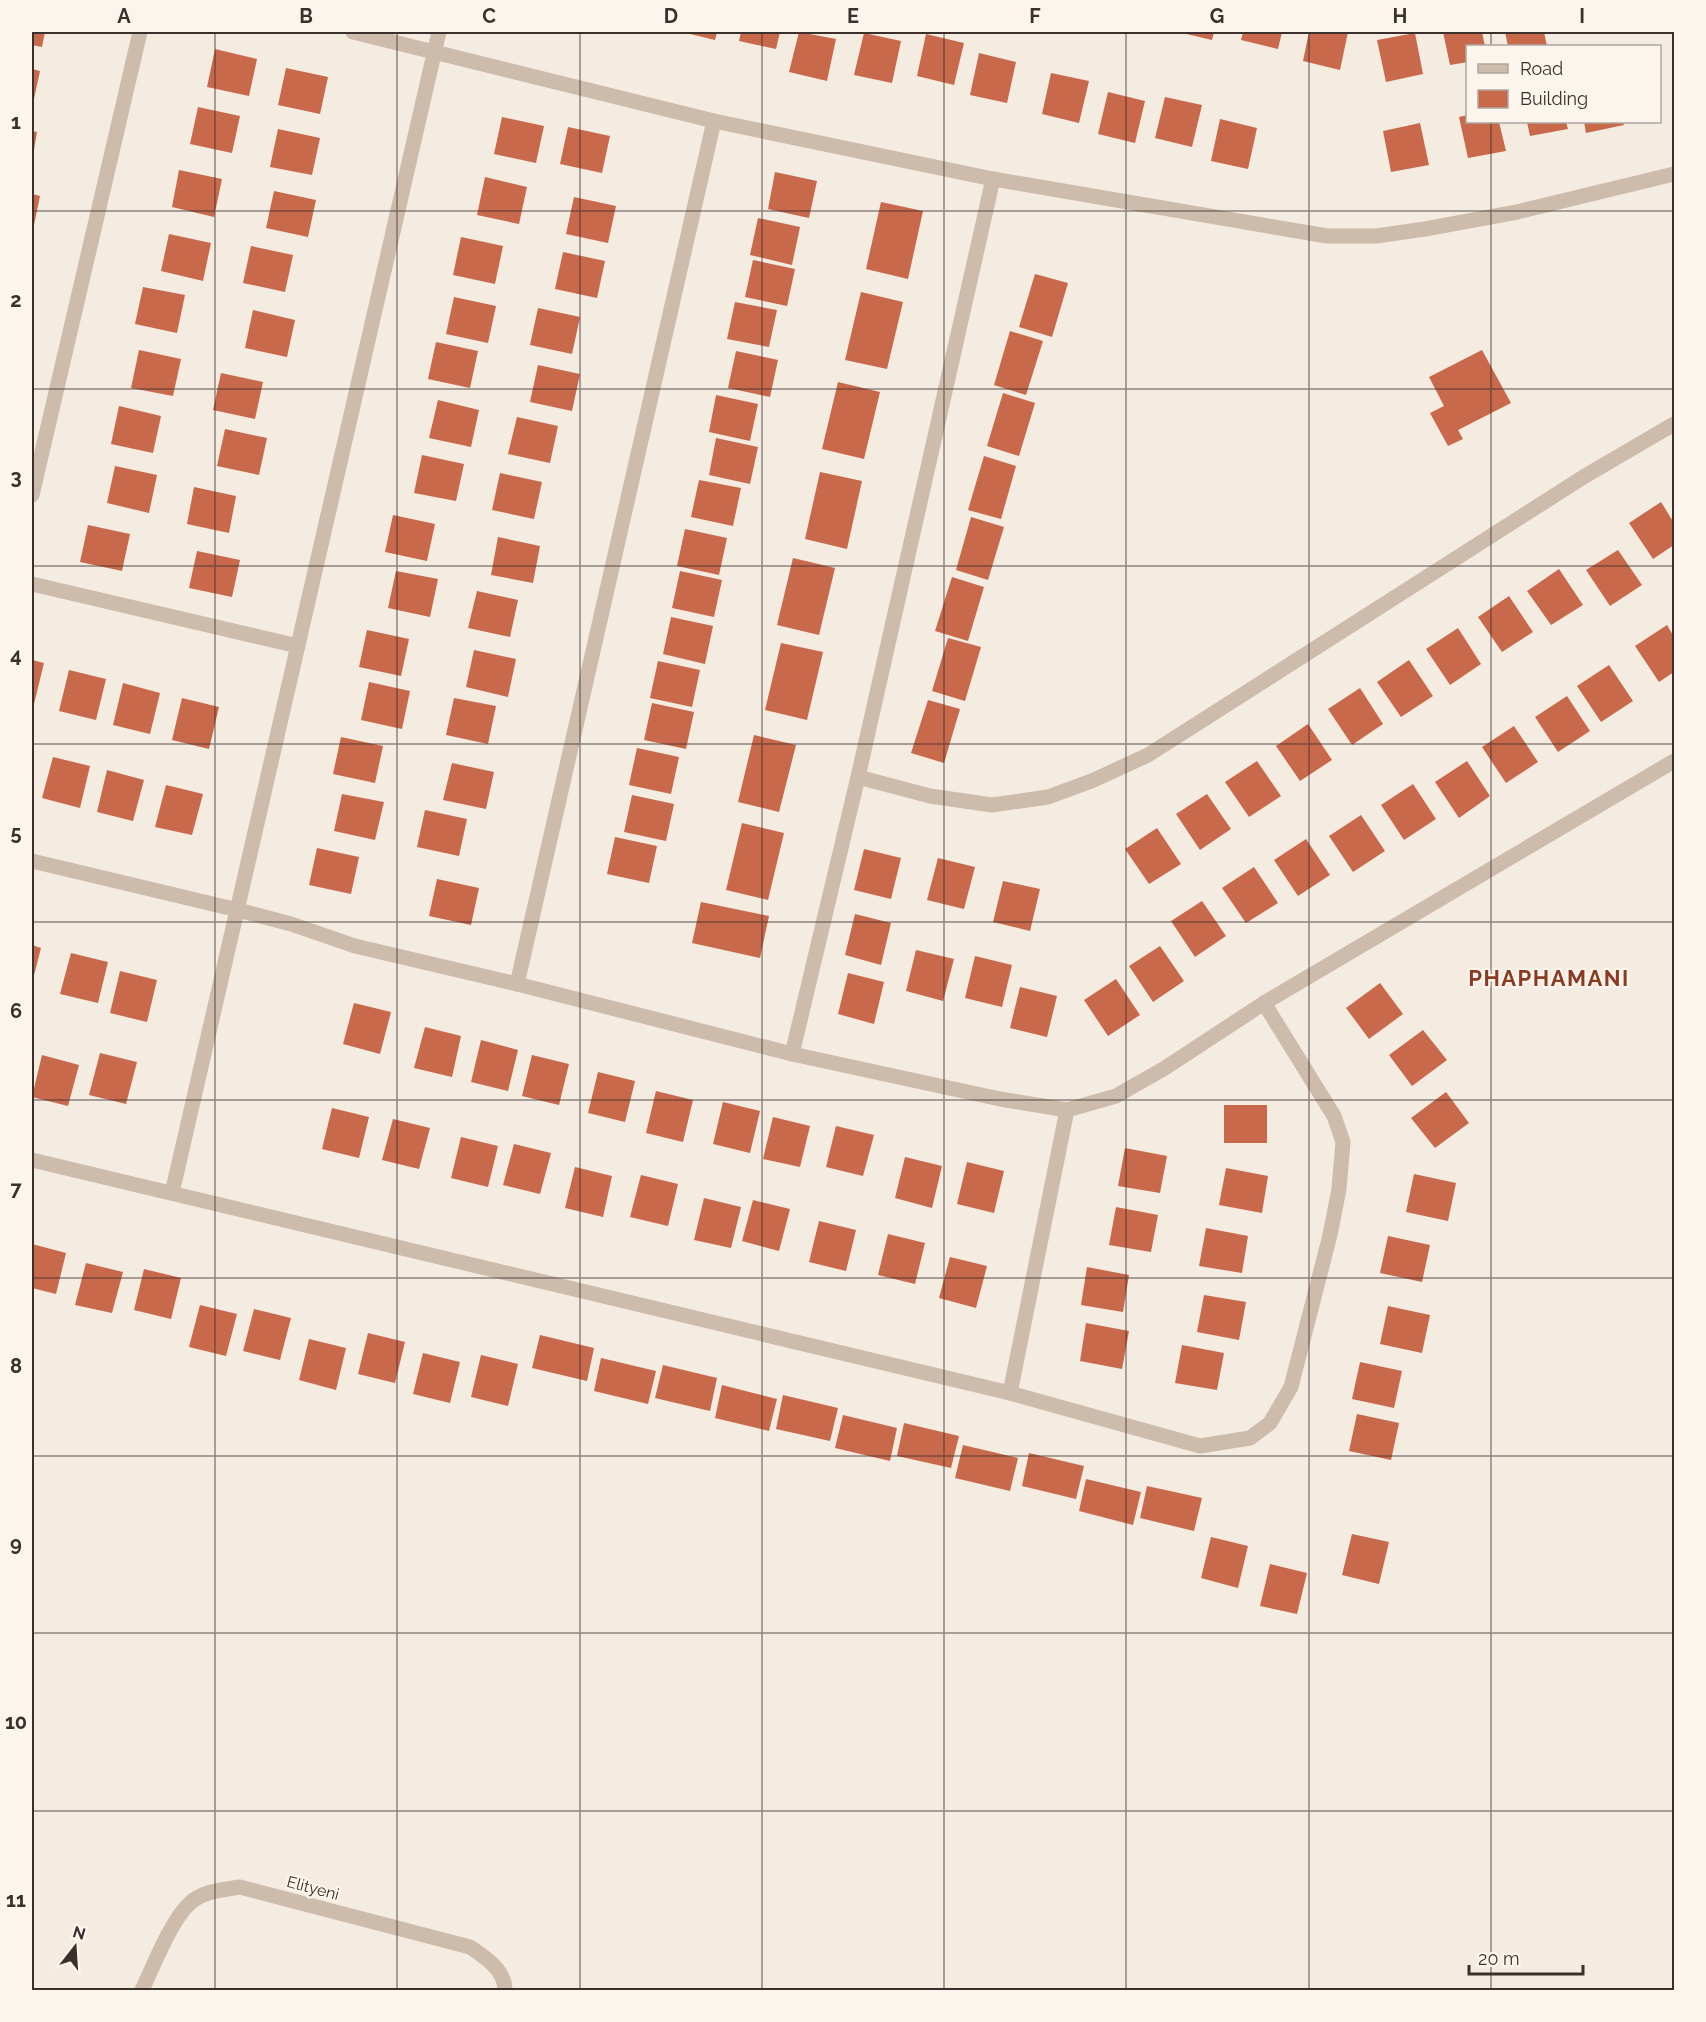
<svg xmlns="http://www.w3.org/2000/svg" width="1706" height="2022" viewBox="0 0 1706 2022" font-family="Raleway,sans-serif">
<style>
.building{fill:#c8694b}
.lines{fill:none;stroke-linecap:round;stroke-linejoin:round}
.minor{stroke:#cdbbac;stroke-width:15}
.grid{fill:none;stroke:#3b302b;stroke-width:1.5;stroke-opacity:0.55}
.labels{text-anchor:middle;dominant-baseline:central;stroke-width:4.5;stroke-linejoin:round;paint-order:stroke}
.street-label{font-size:16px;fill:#3b302b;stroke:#fbf5ee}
.district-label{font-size:22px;font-weight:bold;letter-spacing:1.5px;fill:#8c3b22;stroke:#fbf5ee}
.neatline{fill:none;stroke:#3b302b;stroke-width:2}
.grid-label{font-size:20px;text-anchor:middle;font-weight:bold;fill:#3b302b}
</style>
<rect width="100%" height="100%" fill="#f4ebe1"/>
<!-- building -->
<g class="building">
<polygon points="32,32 45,32 42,47 32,45"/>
<polygon points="682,32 717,32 715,40"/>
<polygon points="741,32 780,32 776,49 739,41"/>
<polygon points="799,32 836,39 827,81 789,72"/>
<polygon points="1178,32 1214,32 1212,40"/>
<polygon points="1243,32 1282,32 1278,49 1241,40"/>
<polygon points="1309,32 1348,32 1340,70 1303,61"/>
<polygon points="1443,32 1482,32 1485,46 1468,46 1468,62 1450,65"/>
<polygon points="1505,32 1544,32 1547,46 1508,46"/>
<polygon points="864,33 901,41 892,83 854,75"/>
<polygon points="1415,33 1423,74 1386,82 1377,40"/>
<polygon points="926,34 964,43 954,85 917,76"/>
<polygon points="215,49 257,59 249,96 207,87"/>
<polygon points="979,53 1016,62 1007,103 970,95"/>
<polygon points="286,68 328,77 320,114 278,105"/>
<polygon points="32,69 40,71 32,108"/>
<polygon points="1051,73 1089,81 1079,123 1042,114"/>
<polygon points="1108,92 1145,101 1135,143 1098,134"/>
<polygon points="1165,97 1202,105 1192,147 1155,138"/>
<polygon points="198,107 240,116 232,153 190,144"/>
<polygon points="1468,115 1468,122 1499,122 1506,151 1468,158 1459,117"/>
<polygon points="502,117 544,126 536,163 494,154"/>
<polygon points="1220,119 1257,128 1248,169 1211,161"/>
<polygon points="1527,122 1566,122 1568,129 1530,136"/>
<polygon points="1584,122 1623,122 1624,125 1586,133"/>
<polygon points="1420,123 1429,165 1391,172 1383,131"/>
<polygon points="568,127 610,136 602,173 560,164"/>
<polygon points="278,129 320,138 312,175 270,167"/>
<polygon points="32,131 37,132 33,156 32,156"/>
<polygon points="179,170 222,179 214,217 172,207"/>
<polygon points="775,172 817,181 809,218 768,209"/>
<polygon points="485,177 527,187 519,224 477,215"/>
<polygon points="274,191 316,200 308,237 266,228"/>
<polygon points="32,194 40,196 33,230 32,230"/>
<polygon points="574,197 616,206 608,243 566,234"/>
<polygon points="881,202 923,211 908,279 866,269"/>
<polygon points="758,218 800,227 792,265 750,255"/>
<polygon points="169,234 211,243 203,281 161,271"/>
<polygon points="461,237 503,246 495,284 453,275"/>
<polygon points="251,246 293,255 285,292 243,283"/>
<polygon points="563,252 605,261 597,298 555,289"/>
<polygon points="753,260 795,269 787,306 745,297"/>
<polygon points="1035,274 1068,283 1052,337 1019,327"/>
<polygon points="143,287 185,295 177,333 135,324"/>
<polygon points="861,292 903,302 887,369 845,360"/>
<polygon points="454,297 496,306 488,343 446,334"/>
<polygon points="735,302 777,310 769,347 727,339"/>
<polygon points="538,308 580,317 572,354 530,345"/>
<polygon points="253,310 295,320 287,357 245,348"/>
<polygon points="1010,331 1043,341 1026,395 994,385"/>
<polygon points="436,342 478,351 470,388 428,379"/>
<polygon points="139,350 181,359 173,396 131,388"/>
<polygon points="1482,350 1511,403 1458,430 1463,439 1448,446 1430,413 1444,406 1429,377"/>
<polygon points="736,351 778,360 770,397 728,388"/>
<polygon points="538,365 580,374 572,411 530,402"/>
<polygon points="221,373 263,382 255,419 213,410"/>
<polygon points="838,382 880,392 864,459 822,449"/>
<polygon points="1003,393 1035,403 1019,456 987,446"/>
<polygon points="716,395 758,404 750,441 709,432"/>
<polygon points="438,400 479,410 471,447 429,438"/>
<polygon points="119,406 161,416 153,453 111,444"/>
<polygon points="517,417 558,426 550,463 508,454"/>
<polygon points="225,429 267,438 259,475 217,466"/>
<polygon points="716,438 758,447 750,484 709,475"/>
<polygon points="422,455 464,464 456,501 414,493"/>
<polygon points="984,456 1016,466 1001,519 968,510"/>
<polygon points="115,466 157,475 149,513 107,503"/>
<polygon points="820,472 862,481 847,549 805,539"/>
<polygon points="500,473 542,482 534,519 492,510"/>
<polygon points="699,480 741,488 733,526 691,517"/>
<polygon points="194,487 236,496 229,533 187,524"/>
<polygon points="1661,502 1674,523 1674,545 1653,559 1629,523"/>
<polygon points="393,515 435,524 427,561 385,552"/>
<polygon points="971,517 1004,527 988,580 956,570"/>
<polygon points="88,525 130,534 122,571 80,562"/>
<polygon points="685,529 727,538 719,575 677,566"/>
<polygon points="498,537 540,546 533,583 491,575"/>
<polygon points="1618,550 1642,585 1610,606 1586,570"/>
<polygon points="197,551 240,560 232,597 189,588"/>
<polygon points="793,558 835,568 819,635 777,625"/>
<polygon points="1559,569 1583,605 1551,625 1527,591"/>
<polygon points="396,571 438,579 430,617 388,608"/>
<polygon points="680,571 722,580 714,617 672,608"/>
<polygon points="952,577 984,587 968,641 935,631"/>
<polygon points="477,591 518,600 510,637 468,628"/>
<polygon points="1509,596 1533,632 1502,652 1478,617"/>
<polygon points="671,617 713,626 705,664 663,654"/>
<polygon points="1667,625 1674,637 1674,672 1659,682 1635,646"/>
<polygon points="1458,628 1481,664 1450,685 1426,649"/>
<polygon points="367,630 409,639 401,676 359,667"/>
<polygon points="948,638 981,647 965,701 932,691"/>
<polygon points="781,643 823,652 807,720 765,710"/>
<polygon points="474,650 516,659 508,697 466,687"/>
<polygon points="32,660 44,663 34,704 32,703"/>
<polygon points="1409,660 1433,696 1401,717 1377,682"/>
<polygon points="658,661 700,670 692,707 650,698"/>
<polygon points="1609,665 1633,701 1601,722 1577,686"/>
<polygon points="69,670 106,679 96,720 59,711"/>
<polygon points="369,682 410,691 402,729 361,720"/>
<polygon points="123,683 160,693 150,734 113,725"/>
<polygon points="1360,688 1383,724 1352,745 1328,709"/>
<polygon points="1567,696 1590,731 1558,752 1535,717"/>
<polygon points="182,698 219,707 209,749 172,740"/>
<polygon points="454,698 496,706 488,744 446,735"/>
<polygon points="928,700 960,709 944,763 911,753"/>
<polygon points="652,703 694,712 686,749 644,740"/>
<polygon points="1308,724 1332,760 1300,781 1276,746"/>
<polygon points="1514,726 1538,762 1506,783 1482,747"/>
<polygon points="754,735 796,745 779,812 738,802"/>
<polygon points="341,737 383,746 375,783 333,774"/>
<polygon points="637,748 679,757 671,794 629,785"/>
<polygon points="53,757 90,766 80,808 42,798"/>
<polygon points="1257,761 1281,796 1249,817 1225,782"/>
<polygon points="1467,761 1490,796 1459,818 1435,782"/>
<polygon points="452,763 494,772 486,809 443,800"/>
<polygon points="107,770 144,780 133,821 97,812"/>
<polygon points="1413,784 1436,819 1404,840 1381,805"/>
<polygon points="166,785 203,794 192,835 155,827"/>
<polygon points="342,794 384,802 375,840 334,831"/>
<polygon points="1207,794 1231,829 1200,850 1176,814"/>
<polygon points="632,795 674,804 666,841 624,832"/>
<polygon points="425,810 467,819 459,856 417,847"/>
<polygon points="1361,815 1385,851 1353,872 1329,836"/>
<polygon points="742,823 784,833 768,900 726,890"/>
<polygon points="1157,828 1181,864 1149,884 1125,849"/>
<polygon points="615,837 657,846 649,883 607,874"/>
<polygon points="1306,839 1330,875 1298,896 1274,860"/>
<polygon points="317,848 359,857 351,894 309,885"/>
<polygon points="864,849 901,858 891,899 854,890"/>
<polygon points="938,858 975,867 964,909 927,900"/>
<polygon points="1254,867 1278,903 1246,923 1222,888"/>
<polygon points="437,879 479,888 471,925 429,916"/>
<polygon points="1003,881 1040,889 1030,931 993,922"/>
<polygon points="1202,901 1226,936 1195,957 1171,921"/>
<polygon points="701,902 769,916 760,958 692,943"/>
<polygon points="855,914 891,923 881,965 845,955"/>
<polygon points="32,945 41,948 32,983"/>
<polygon points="1160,946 1184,981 1153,1002 1129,966"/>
<polygon points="916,950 954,959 943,1001 906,991"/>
<polygon points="71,953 108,962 98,1003 60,994"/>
<polygon points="975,956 1012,965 1002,1007 965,998"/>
<polygon points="120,971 157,980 147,1022 110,1013"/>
<polygon points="848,973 884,982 874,1024 838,1014"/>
<polygon points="1116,979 1140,1015 1108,1036 1084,1000"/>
<polygon points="1380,983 1403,1014 1369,1039 1346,1008"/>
<polygon points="1020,987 1057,996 1047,1037 1010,1028"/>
<polygon points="354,1003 391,1012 380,1054 343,1044"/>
<polygon points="425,1027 461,1036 452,1077 414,1068"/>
<polygon points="1423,1030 1447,1060 1412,1086 1389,1055"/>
<polygon points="481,1040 518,1050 508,1091 471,1082"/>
<polygon points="100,1053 137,1062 126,1104 89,1095"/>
<polygon points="42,1055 79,1065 68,1106 32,1097"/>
<polygon points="532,1055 569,1064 559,1105 522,1096"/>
<polygon points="598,1072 635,1081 625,1122 588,1113"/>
<polygon points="656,1091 693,1100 683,1142 646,1133"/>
<polygon points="1446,1092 1469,1123 1435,1148 1411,1118"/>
<polygon points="723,1102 760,1111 750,1153 713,1144"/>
<rect x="1224" y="1105" width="43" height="38"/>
<polygon points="332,1108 369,1117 359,1158 322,1149"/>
<polygon points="773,1117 810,1126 800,1167 763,1159"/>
<polygon points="393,1119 430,1128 419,1169 382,1160"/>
<polygon points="836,1126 874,1135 863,1176 826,1167"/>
<polygon points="461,1137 498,1146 488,1187 451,1178"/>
<polygon points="514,1144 551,1153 540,1194 503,1185"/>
<polygon points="1125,1148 1167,1156 1160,1193 1118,1186"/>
<polygon points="905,1157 942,1166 932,1208 895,1198"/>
<polygon points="967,1162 1004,1171 994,1213 957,1204"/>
<polygon points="575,1167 612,1176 603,1217 565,1208"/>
<polygon points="1226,1168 1268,1176 1262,1213 1219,1205"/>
<polygon points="1414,1174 1456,1183 1448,1221 1406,1212"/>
<polygon points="641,1175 678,1184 668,1226 630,1217"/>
<polygon points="704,1198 741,1207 731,1248 694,1240"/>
<polygon points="753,1200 790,1209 779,1251 742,1241"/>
<polygon points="1116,1207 1158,1215 1151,1252 1109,1245"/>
<polygon points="819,1221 856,1230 846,1271 809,1262"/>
<polygon points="1206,1228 1248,1236 1242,1273 1199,1266"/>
<polygon points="888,1234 925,1243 915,1284 878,1275"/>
<polygon points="1388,1236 1430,1245 1422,1282 1380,1273"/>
<polygon points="32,1244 66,1253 56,1294 32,1288"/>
<polygon points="950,1257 987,1266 976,1308 939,1298"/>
<polygon points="86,1263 123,1272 112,1313 75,1305"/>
<polygon points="1087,1267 1129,1275 1123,1312 1081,1305"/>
<polygon points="144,1269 181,1278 171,1319 134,1310"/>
<polygon points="1204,1295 1246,1302 1239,1340 1197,1332"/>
<polygon points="200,1305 237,1314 226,1356 189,1347"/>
<polygon points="1388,1306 1430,1315 1422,1353 1380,1344"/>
<polygon points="254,1309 291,1318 280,1360 243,1351"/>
<polygon points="1086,1323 1129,1331 1122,1369 1080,1361"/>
<polygon points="368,1333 405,1342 395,1383 358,1374"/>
<polygon points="540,1335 594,1348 587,1381 532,1368"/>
<polygon points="309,1339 346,1348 336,1390 299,1380"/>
<polygon points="1182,1345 1224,1353 1217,1390 1175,1383"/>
<polygon points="423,1353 460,1362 450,1403 413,1394"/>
<polygon points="481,1355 518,1364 508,1406 471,1397"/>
<polygon points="601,1358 656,1371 648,1404 594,1391"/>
<polygon points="1360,1362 1402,1371 1394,1408 1352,1399"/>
<polygon points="663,1365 717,1378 710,1411 655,1398"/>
<polygon points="722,1385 777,1399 769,1431 715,1418"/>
<polygon points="783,1395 838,1408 830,1441 776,1429"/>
<polygon points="1357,1414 1399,1423 1391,1460 1349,1451"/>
<polygon points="843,1415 897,1428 890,1461 835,1448"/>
<polygon points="904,1423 959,1436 951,1468 897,1456"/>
<polygon points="963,1445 1018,1458 1010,1491 955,1478"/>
<polygon points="1029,1453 1084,1466 1076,1499 1022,1486"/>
<polygon points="1086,1479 1141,1492 1133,1525 1079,1511"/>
<polygon points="1147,1486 1202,1498 1194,1531 1140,1518"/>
<polygon points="1352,1534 1389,1542 1379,1584 1342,1575"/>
<polygon points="1211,1537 1248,1546 1238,1588 1201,1578"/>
<polygon points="1270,1564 1307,1573 1297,1614 1260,1606"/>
</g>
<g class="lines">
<!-- minor -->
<g class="minor">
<polyline points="353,32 714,121 993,179 1327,236 1376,236 1425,229 1517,212 1674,174"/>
<polyline points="32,495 140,32"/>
<polyline points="32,584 298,646"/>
<polyline points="858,777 930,796 992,805 1048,797 1094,780 1148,755 1585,476 1674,424"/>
<polyline points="32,861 238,910 291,924 355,946 517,984 792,1054 1000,1099 1067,1110 1116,1096 1165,1068 1264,1003 1674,761"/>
<polyline points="517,984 714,121"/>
<polyline points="792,1054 858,777 993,179"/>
<polyline points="32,1160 1010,1393 1200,1446 1250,1438 1270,1423 1291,1387 1330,1235 1339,1189 1343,1142 1334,1116 1264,1003"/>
<polyline points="172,1193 439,32"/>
<polyline points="1010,1393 1067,1110"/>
<path d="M142,1990C153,1967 170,1923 188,1905C201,1891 222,1890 240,1887L470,1947C485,1957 505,1970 505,1990"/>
</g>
</g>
<!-- grid -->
<path class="grid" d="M215,32V1990M397,32V1990M580,32V1990M762,32V1990M944,32V1990M1126,32V1990M1309,32V1990M1491,32V46M1491,122V1990M32,211H1674M32,389H1674M32,566H1674M32,744H1674M32,922H1674M32,1100H1674M32,1278H1674M32,1456H1674M32,1633H1674M32,1811H1674"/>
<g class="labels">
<!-- street labels -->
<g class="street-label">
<text transform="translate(313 1888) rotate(15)">Elityeni</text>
</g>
<!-- district labels -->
<g class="district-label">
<text x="1549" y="978">PHAPHAMANI</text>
</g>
</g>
<!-- border -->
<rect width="1706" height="2022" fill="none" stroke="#fbf5ee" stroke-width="66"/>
<!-- legend -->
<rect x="1466" y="45" width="195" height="78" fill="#fbf5ee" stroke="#aea6a0" stroke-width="1.5"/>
<rect x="1478" y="64" width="30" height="9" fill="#cdbbac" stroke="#aea6a0" stroke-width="1.5"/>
<text x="1520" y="75" font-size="18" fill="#3b302b">Road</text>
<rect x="1478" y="90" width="30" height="18" fill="#c8694b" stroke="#aea6a0" stroke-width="1.5"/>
<text x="1520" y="105" font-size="18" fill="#3b302b">Building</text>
<!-- north arrow -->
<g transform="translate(75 1947) rotate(17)" stroke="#fbf5ee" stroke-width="4.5" paint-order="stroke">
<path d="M0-4.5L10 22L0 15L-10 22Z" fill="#3b302b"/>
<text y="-9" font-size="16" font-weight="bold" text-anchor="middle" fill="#3b302b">N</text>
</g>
<!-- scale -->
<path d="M1469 1965v9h114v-9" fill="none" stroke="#3b302b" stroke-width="3"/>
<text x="1478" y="1965" font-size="18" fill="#3b302b" stroke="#fbf5ee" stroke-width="4.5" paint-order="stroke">20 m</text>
<rect x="33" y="33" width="1640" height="1956" class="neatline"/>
<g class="grid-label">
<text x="124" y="23">A</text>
<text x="306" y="23">B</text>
<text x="489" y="23">C</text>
<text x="671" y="23">D</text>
<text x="853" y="23">E</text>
<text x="1035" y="23">F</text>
<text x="1217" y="23">G</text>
<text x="1400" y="23">H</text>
<text x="1582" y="23">I</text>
<text x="16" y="129">1</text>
<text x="16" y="307">2</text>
<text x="16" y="484">3</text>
<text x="16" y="662">4</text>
<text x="16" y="840">5</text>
<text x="16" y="1018">6</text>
<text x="16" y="1196">7</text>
<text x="16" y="1373">8</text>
<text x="16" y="1551">9</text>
<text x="16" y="1729">10</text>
<text x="16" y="1907">11</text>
</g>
</svg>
